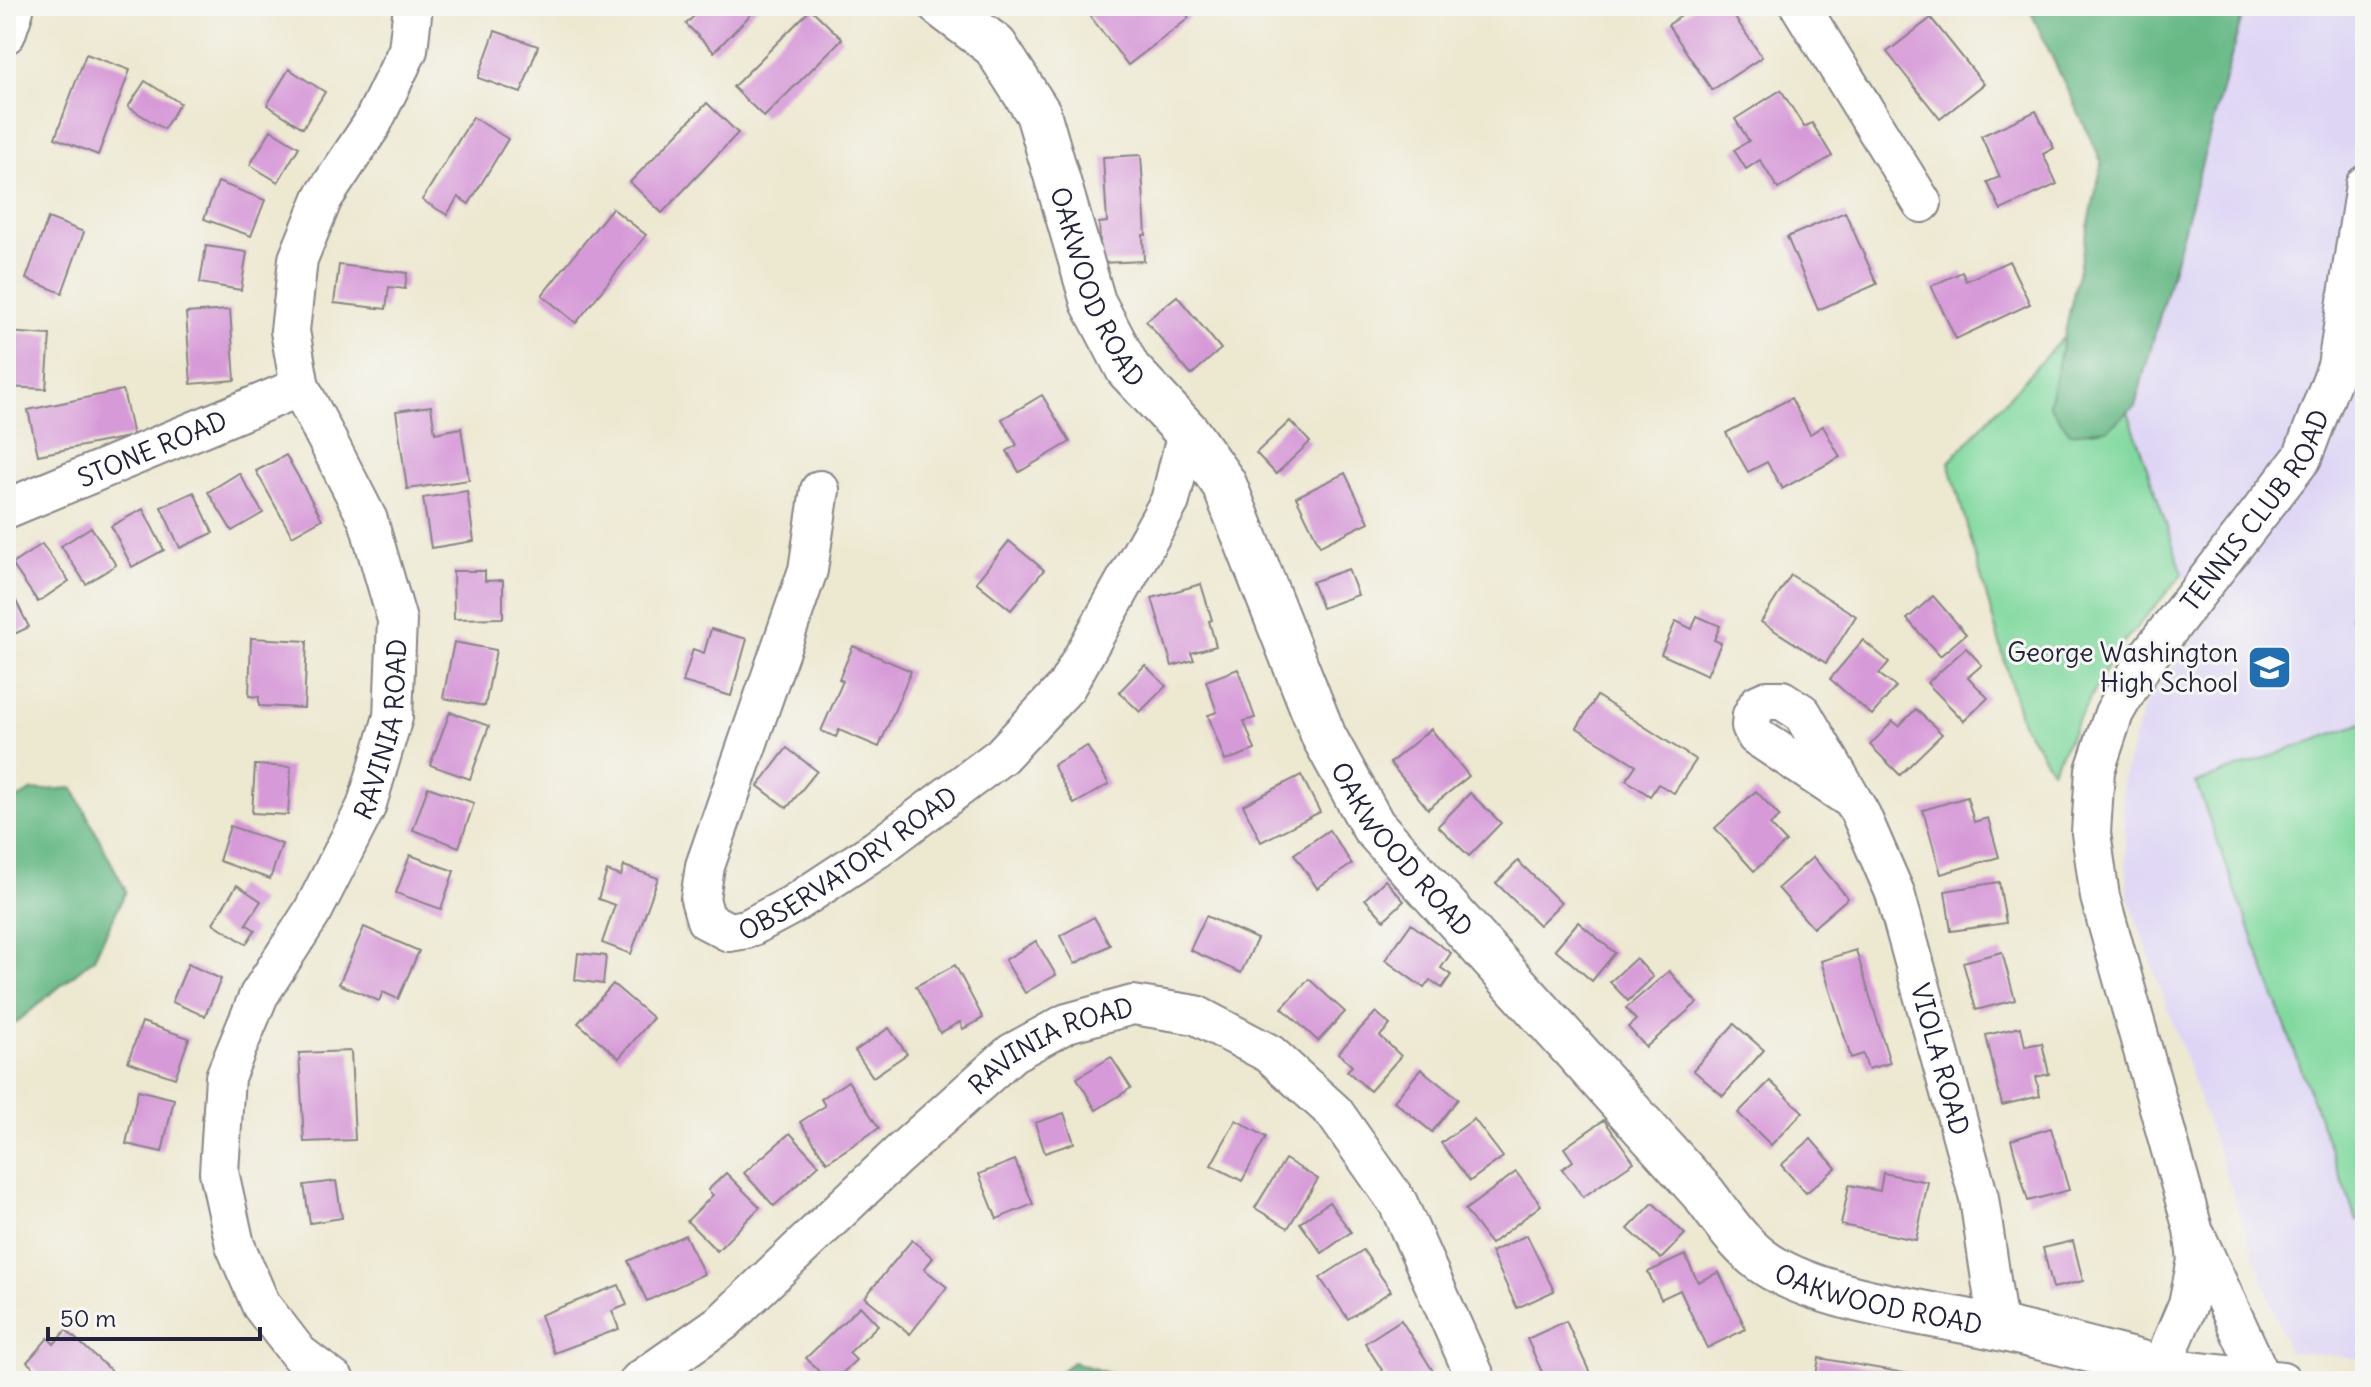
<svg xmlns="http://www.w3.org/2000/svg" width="2371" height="1387" viewBox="0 0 2371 1387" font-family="Delius,sans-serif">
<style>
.built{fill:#ded5f5}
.green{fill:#81d99f;stroke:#527e6d;stroke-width:2}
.forest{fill:#68b986;stroke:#456e60;stroke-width:2}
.building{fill:#d79ad8}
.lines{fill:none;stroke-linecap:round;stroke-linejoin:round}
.minor-casing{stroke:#888586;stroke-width:42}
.major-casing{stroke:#888586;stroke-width:48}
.minor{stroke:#fff;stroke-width:38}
.major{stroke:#fff;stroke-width:44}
.labels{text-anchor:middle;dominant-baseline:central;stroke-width:6;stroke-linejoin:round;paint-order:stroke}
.street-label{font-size:26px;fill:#22223b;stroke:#f6f6f2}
.poi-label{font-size:26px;fill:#22223b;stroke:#f6f6f2;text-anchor:end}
</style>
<rect width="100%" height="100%" fill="#f6f6f2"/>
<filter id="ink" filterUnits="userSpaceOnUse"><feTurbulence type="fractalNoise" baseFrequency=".0125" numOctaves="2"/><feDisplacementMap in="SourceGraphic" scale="16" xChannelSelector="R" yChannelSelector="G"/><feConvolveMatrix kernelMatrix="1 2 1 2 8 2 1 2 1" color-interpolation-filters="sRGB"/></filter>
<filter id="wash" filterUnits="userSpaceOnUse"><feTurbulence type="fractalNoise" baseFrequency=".006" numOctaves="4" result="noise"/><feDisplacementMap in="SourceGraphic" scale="32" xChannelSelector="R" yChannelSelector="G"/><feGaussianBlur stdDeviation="1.8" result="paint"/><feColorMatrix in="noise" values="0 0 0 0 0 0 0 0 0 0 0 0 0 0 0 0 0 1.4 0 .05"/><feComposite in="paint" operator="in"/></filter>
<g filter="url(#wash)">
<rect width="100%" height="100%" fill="#ede8d0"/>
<!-- built -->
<polygon class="built" points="2244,6 2312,6 2365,15 2365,1359 2288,1351 2128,896 2122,783 2144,705 2202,629 2119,385"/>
<!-- green -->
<g class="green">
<polygon points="2089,309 2119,385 2183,574 2114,653 2052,770 2022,723 1949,462"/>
<polygon points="2365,722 2365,1218 2357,1221 2196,783"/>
</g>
<!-- forest -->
<g class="forest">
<polygon points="2028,6 2245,6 2135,406 2108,429 2070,433 2049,405 2102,163"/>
<polygon points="73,788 126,891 94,958 6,1031 6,805 31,791"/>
<polygon points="1073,1362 1133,1381 1048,1381"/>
</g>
<g id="blocks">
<!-- building -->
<g class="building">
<polygon points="704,6 759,6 714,52 686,24"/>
<polygon points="1096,6 1117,6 1121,10 1125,6 1180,6 1189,18 1128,65 1087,12"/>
<polygon points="1696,6 1727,6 1762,57 1712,90 1668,25"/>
<polygon points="811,9 842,39 764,117 733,87"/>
<polygon points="1931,18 1984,84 1940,119 1887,52"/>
<polygon points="495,31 538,46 521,93 478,78"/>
<polygon points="86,54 130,70 98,155 55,138"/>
<polygon points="289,69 325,92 303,128 267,105"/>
<polygon points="145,81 180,103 164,129 128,107"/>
<polygon points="1781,90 1804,127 1812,123 1832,156 1778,189 1760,160 1746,169 1734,150 1749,141 1735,119"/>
<polygon points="707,103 738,133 662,213 630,182"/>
<polygon points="2036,111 2054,148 2043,154 2057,184 2001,210 1987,182 2000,177 1981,136"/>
<polygon points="473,117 508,139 469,204 458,197 447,215 422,200"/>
<polygon points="271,130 299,147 278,182 250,165"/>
<polygon points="1141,155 1146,235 1143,235 1144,261 1101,263 1099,223 1107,222 1103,157"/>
<polygon points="218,182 265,200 251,236 204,219"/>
<polygon points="612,208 646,235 576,323 542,295"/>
<polygon points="1845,212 1877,284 1818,310 1787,237"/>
<polygon points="48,218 84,232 62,293 26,279"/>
<polygon points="206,246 247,252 241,290 200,283"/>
<polygon points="2009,261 2030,304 1956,339 1931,286 1962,272 1966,281"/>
<polygon points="339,265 407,273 405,289 389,287 386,309 334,303"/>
<polygon points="1177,296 1221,349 1191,375 1146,321"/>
<polygon points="230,310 235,380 191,384 186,313"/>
<polygon points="6,332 50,335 46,389 6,387"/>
<polygon points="123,390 133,436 38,455 28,410"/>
<polygon points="1042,395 1070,442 1019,472 1007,451 1017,445 1002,419"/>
<polygon points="1791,398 1810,434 1823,426 1840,457 1782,489 1767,462 1748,472 1726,433"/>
<polygon points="431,406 435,433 461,428 469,480 407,489 396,411"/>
<polygon points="1290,421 1310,442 1276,474 1256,453"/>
<polygon points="286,455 322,519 292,536 256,471"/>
<polygon points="239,473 263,513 232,531 208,492"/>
<polygon points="1345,473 1369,522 1320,546 1296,497"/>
<polygon points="467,491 474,541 431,548 423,498"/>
<polygon points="194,492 213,533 180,548 161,507"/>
<polygon points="143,509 164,550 132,567 111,526"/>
<polygon points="91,527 116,565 86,584 61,546"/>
<polygon points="1009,541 1044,570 1011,610 976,582"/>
<polygon points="42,544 69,581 38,602 12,564"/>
<polygon points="1348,569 1358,595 1322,608 1312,582"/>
<polygon points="453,571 485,571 485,581 503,580 503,618 454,619"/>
<polygon points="1791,575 1856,616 1826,663 1761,622"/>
<polygon points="2363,583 2365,583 2365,626 2357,625"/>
<polygon points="1201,584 1212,620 1209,621 1216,646 1191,653 1194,660 1172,666 1152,598"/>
<polygon points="8,585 29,627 6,638 6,586"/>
<polygon points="1933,596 1966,634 1940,656 1907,619"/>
<polygon points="1697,616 1720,626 1714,640 1721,643 1707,675 1661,654 1676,621 1692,629"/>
<polygon points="711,629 747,639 731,696 683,682 693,649 704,653"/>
<polygon points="251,638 307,641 304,708 259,706 259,697 249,696"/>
<polygon points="1863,640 1889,662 1879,674 1896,687 1872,715 1830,679"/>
<polygon points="454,642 496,650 485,706 443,698"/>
<polygon points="853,646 911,671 879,747 839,730 836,737 821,731 843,681 839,679"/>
<polygon points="1966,648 1982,665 1968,677 1988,698 1964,721 1927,683"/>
<polygon points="1145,665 1166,686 1140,712 1119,692"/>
<polygon points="1238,669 1255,718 1244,721 1255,750 1225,761 1208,715 1217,712 1206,681"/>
<polygon points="1597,696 1696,760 1674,793 1658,784 1650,796 1626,780 1636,765 1577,728"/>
<polygon points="1916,709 1942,734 1900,775 1870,745 1893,721 1899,726"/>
<polygon points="450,712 489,726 470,779 430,765"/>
<polygon points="1431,729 1469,776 1428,809 1390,763"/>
<polygon points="1087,746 1109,784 1074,804 1053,765"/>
<polygon points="787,748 817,771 787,808 758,786"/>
<polygon points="255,765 291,767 288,815 252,813"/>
<polygon points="1301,775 1320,812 1261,842 1243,805"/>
<polygon points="428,787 474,803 459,847 413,830"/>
<polygon points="1756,791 1780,817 1770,825 1786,842 1754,871 1715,828"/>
<polygon points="1470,793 1501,823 1469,856 1438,826"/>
<polygon points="1967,797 1974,822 1988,818 1999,857 1941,874 1923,810"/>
<polygon points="230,826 282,844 270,879 219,861"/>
<polygon points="1329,830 1352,864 1317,888 1294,854"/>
<polygon points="410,855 454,871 441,909 396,893"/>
<polygon points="1813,857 1848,898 1813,928 1778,888"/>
<polygon points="1518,861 1561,903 1539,925 1496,883"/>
<polygon points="624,866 658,878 631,954 602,943 615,905 598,899 607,871 621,876"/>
<polygon points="1385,880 1404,901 1384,920 1365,899"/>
<polygon points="1999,882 2006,923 1951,931 1945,891"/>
<polygon points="237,885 261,901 246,924 255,930 246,944 213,923"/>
<polygon points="1206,916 1257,939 1241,973 1190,950"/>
<polygon points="1094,917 1110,945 1075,964 1060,936"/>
<polygon points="1578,922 1615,953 1592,981 1555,949"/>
<polygon points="1411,924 1451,953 1441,968 1451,975 1442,988 1430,980 1424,988 1385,960"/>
<polygon points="364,927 419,951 398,999 383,992 379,1001 339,984"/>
<polygon points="1036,941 1056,975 1025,993 1005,960"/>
<polygon points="1856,950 1890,1063 1868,1069 1863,1054 1851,1058 1821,961"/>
<polygon points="2002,952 2015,1000 1976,1010 1963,962"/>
<polygon points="578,953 606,956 603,984 575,980"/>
<polygon points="1636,958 1653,977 1628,1001 1610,982"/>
<polygon points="188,964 221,979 205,1016 172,1002"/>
<polygon points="955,965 983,1018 963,1029 960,1022 940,1033 916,986"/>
<polygon points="1669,971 1697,1003 1646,1047 1628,1027 1636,1020 1626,1008"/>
<polygon points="1309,979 1345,1012 1318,1041 1282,1008"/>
<polygon points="613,984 653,1018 619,1058 578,1023"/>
<polygon points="1376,1012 1390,1025 1380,1036 1401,1056 1370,1091 1347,1071 1352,1066 1338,1053"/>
<polygon points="142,1022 189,1038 175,1078 128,1062"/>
<polygon points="1734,1024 1764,1050 1723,1096 1693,1070"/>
<polygon points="2021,1027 2025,1046 2042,1043 2049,1074 2036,1077 2040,1096 2002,1105 1986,1035"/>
<polygon points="889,1028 907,1054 873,1077 855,1051"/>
<polygon points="351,1051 355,1140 304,1142 299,1053"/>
<polygon points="1111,1057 1131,1088 1096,1110 1077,1078"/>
<polygon points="1421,1069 1458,1099 1432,1132 1394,1101"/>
<polygon points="848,1081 879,1128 827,1162 800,1122 825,1106 821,1099"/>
<polygon points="1770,1081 1803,1112 1771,1145 1738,1113"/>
<polygon points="138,1090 174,1099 162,1152 126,1144"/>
<polygon points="1064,1113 1074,1143 1045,1153 1035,1123"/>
<polygon points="1474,1119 1503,1157 1470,1181 1441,1143"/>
<polygon points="1236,1120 1266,1137 1242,1181 1211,1165"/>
<polygon points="1604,1120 1634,1162 1583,1197 1562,1169 1573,1161 1564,1148"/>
<polygon points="2051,1128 2069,1190 2028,1201 2011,1140"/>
<polygon points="790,1133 819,1165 774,1206 744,1173"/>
<polygon points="1811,1139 1836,1168 1806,1193 1781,1165"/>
<polygon points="1285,1159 1318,1179 1288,1228 1255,1208"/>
<polygon points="1015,1160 1033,1204 997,1219 979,1174"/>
<polygon points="1516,1172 1541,1205 1491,1244 1465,1210"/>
<polygon points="726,1173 760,1207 717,1251 687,1221 713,1195 708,1190"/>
<polygon points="1883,1173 1928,1182 1916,1240 1841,1225 1849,1185 1880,1191"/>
<polygon points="336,1181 342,1218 310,1223 304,1185"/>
<polygon points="1329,1202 1351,1232 1322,1253 1300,1223"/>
<polygon points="1653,1203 1685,1234 1661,1259 1628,1229"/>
<polygon points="685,1235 704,1274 647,1301 628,1261"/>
<polygon points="1527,1235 1554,1291 1517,1308 1491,1252"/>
<polygon points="912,1240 933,1258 924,1269 947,1287 910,1334 865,1297"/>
<polygon points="2073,1241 2083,1281 2053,1288 2043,1248"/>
<polygon points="1363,1250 1391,1291 1348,1319 1320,1278"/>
<polygon points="1685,1255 1698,1282 1719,1272 1746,1329 1707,1348 1680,1290 1661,1299 1648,1272"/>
<polygon points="619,1285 627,1305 612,1311 619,1329 554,1353 540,1315"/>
<polygon points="860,1306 878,1325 849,1353 856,1360 834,1381 828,1381 806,1358"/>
<polygon points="1401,1320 1433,1371 1417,1381 1389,1381 1365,1343"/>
<polygon points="1566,1321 1590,1373 1573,1381 1546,1381 1527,1339"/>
<polygon points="66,1330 116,1375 111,1381 48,1381 27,1362 48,1338 54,1344"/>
<polygon points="1819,1358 1916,1375 1915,1381 1815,1381"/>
</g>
</g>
</g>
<g filter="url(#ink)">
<use href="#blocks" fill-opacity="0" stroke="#888586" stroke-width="2"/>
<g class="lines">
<defs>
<g id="minor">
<polyline points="1800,6 1922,203"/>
<polyline points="6,34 14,10"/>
<path id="s1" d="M820,490L808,570L705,866L700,899L706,920L729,932L747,929L792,905L877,849L1001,756L1066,687L1170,501L1187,432"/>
<path id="s2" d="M6,509L300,387"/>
<path id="s3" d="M1852,800L1756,736L1751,726L1752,715L1758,704L1767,700H1782L1802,713L1861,815L1895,893L1979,1198L1998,1327"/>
<polyline points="2197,1238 2261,1377"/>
<path id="s4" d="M335,1381L299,1354L261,1305L235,1245L219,1172L225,1077L259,995L313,911L366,807L393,717L397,620L368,520L300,387L290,331L298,259L323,198L371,126L408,50L413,6"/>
<path id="s5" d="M639,1381L723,1322L897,1156L1012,1053L1067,1023L1133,1005L1196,1015L1270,1054L1334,1112L1398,1203L1477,1381"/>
<path id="s6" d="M2282,1381L2161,1368L2188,1304L2197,1260L2193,1229L2100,897L2091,833L2095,770L2114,713L2145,660L2302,458L2337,366L2365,185"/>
</g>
<g id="major">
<path id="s7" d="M942,6L995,46L1038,113L1093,302L1128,369L1187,432L1224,484L1324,737L1373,826L1703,1193C1723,1219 1740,1247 1768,1265C1823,1300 1924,1312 1990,1326C2047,1338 2104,1354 2161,1368L2155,1381"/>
</g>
</defs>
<!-- minor casing -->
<use href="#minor" class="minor-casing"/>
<!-- major casing -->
<use href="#major" class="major-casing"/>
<!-- minor -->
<use href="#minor" class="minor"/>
<!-- major -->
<use href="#major" class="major"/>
</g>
</g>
<!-- icons -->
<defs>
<symbol id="school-square" viewBox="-11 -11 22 22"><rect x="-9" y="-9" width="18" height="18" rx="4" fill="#1f6fb2" stroke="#f6f6f2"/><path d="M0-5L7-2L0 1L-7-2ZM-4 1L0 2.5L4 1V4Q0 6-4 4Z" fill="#fff"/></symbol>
</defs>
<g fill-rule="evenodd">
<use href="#school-square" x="2244" y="642" width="51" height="51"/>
</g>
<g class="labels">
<!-- street labels -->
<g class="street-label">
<text stroke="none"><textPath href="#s7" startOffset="330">OAKWOOD ROAD</textPath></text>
<text stroke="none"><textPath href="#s2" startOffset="158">STONE ROAD</textPath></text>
<text stroke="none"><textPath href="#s6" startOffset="1048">TENNIS CLUB ROAD</textPath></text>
<text stroke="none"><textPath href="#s4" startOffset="728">RAVINIA ROAD</textPath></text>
<text stroke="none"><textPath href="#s7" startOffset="978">OAKWOOD ROAD</textPath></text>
<text stroke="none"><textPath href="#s1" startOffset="614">OBSERVATORY ROAD</textPath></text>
<text stroke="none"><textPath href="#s5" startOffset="536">RAVINIA ROAD</textPath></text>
<text stroke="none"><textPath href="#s3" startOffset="574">VIOLA ROAD</textPath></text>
<text stroke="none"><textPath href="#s7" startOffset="1650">OAKWOOD ROAD</textPath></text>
</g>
<!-- poi labels -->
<g class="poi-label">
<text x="2238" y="652">George Washington<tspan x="2238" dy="30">High School</tspan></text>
</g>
</g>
<!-- margin -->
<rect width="2371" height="1387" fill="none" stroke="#f6f6f2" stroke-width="32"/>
<!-- scale -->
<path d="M48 1327v12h212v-12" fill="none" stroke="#22223b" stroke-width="4"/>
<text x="60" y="1327" font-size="24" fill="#22223b" stroke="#f6f6f2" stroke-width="6" paint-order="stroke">50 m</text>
</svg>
